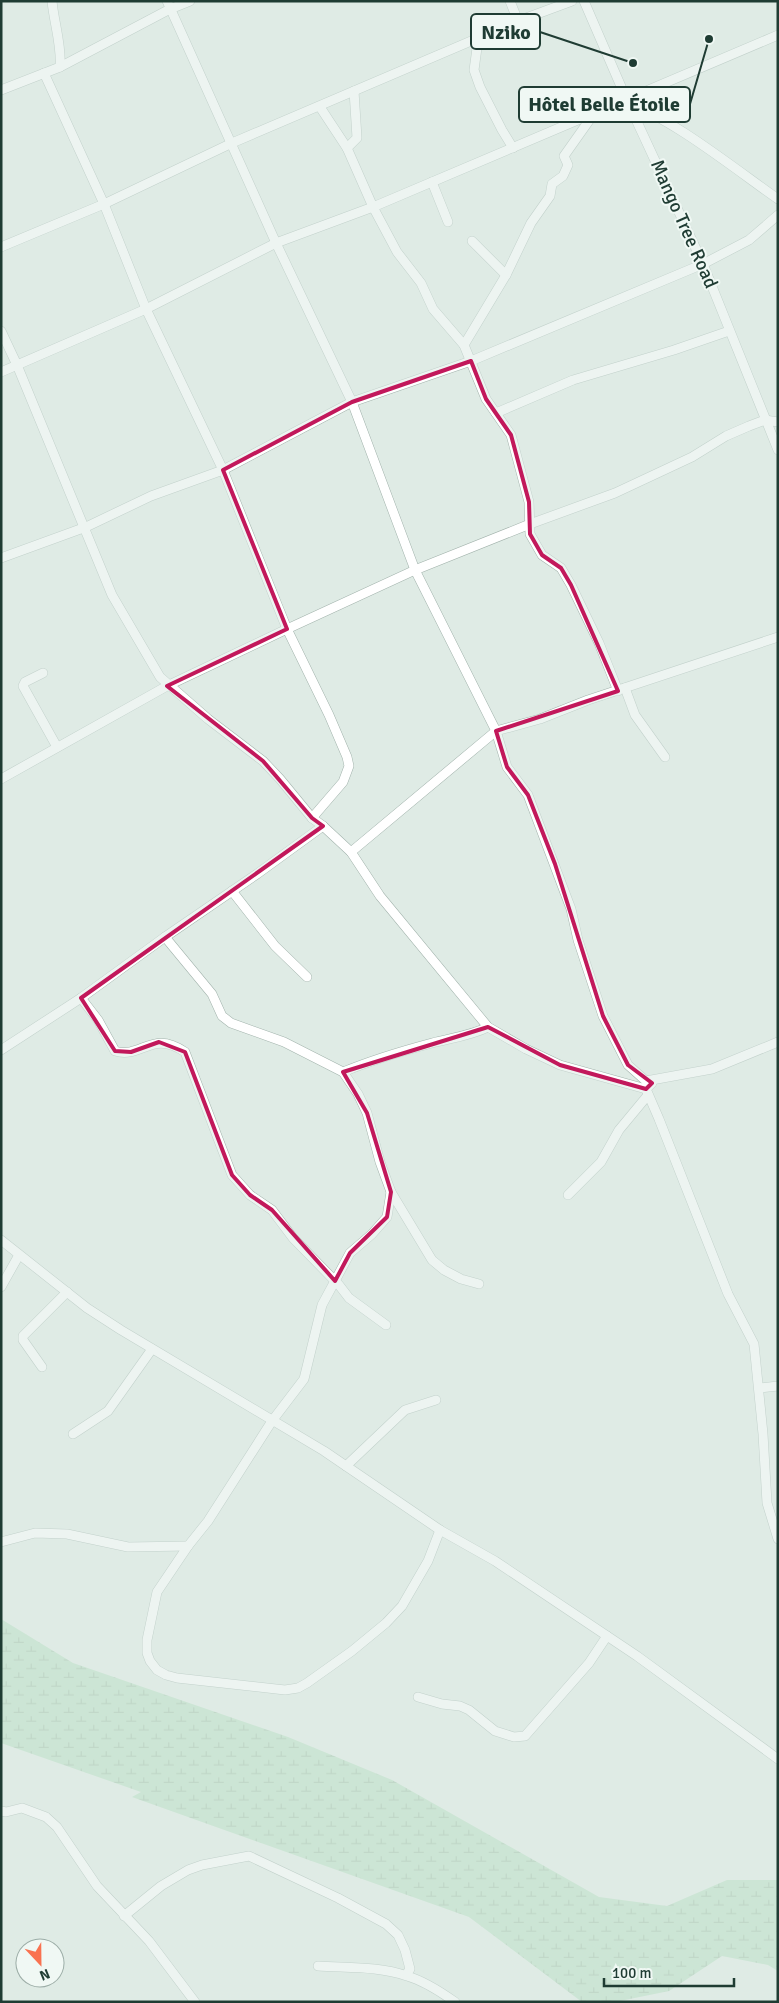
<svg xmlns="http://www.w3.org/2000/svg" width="779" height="2003" viewBox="0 0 779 2003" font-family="Signika,sans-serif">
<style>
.wetland{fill:url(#wetland-marsh)}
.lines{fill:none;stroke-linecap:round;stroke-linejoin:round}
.street-casing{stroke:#a2b3ac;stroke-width:10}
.street{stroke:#fff;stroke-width:9}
.marked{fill:none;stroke:#c2185b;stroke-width:4;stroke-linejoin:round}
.labels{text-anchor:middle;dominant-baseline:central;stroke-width:4;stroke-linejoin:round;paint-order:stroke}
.street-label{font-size:19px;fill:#1f3c33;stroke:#f0f8f4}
.leader{fill:none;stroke:#1f3c33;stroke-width:2}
.callout-dot{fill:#1f3c33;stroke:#f0f8f4;stroke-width:2}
.callout{fill:#f0f8f4;stroke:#1f3c33;stroke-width:2}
.callout-label{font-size:20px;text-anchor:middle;font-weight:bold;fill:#1f3c33}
</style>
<defs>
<pattern id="wetland-marsh" width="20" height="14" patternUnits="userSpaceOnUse" patternTransform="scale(1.25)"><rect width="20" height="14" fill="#b7dec0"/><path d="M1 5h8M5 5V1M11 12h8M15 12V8" fill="none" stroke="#9dbfa5"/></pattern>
</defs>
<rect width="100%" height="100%" fill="#dfebe5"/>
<!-- wetland -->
<polygon class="wetland" points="1,1619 73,1663 288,1737 392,1780 599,1897 667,1906 727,1880 778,1880 778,1971 768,1965 722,1956 669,1991 615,2002 582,2002 469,1917 132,1797 141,1792 1,1743"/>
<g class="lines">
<defs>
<g id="street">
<path d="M52,1C54,23 62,46 60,67"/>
<polyline points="167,1 276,243 352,402 415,570 496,731 507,767 528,795 571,909 578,940 603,1016 628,1065 646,1081"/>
<polyline points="510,1 518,21"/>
<polyline points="584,1 626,98 703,264 778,450"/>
<polyline points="490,36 477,48 474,70 480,87 502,130 513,148"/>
<polyline points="44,73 104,204 146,309 223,470 287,629 329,715 347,757 349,766 343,782 312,818"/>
<polyline points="1,90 60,67 170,9 190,1"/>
<polyline points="320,107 347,148 373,207 397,252 421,283 433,309 464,345"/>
<path d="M633,109C658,107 751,181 778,199"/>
<polyline points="593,115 564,156 568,165 563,176 552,184 550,196 531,223 506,275 464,345 486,399 511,435 529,502 530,534 542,555 561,568 571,585 599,643 618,691"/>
<polyline points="347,148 357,138 354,91"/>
<polyline points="432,182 448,222"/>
<polyline points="472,241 506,275"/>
<polyline points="1,247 104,204 232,143 518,21 572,1"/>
<polyline points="1,331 17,365 112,595 160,677 208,719 263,761 280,779 312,818 323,826 351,852 496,731 540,719 588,700 778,637"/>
<polyline points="1,372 146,309 276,243 373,207 778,35"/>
<polyline points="496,413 573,380 674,350 729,331"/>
<polyline points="1,558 86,527 151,496 223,470 352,402 471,361 703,264 749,240 778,215"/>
<polyline points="43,673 25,682 23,686 57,747"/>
<polyline points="625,688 635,715 665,757"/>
<polyline points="1,779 167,686 287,629 415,570 530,524 615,493 692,457 726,436 749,426 765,420 778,422"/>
<polyline points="351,852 380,896 488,1027 526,1049 560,1065 646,1089"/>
<polyline points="232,891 275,946 307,977"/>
<polyline points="165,937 212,994 222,1016 231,1023 284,1042 343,1072 358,1094 367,1113 380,1162 391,1192 432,1260 444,1270 461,1279 479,1284"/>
<path d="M81,998L98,1020L115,1051C142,1059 152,1029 185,1052L232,1175L250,1195L272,1210L293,1238L339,1285L349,1298L386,1325"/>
<polyline points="778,1042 712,1069 646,1081 652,1083 646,1089 659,1119 728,1294 754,1344 763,1434 767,1503 778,1539"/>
<polyline points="1,1050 81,998 165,937 257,874 323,826"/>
<path d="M343,1072C372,1060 402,1051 432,1043C451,1038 470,1036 488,1027"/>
<polyline points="391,1192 387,1217 372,1234 350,1253 322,1305 304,1379 272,1421 208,1521 188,1546 157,1592 147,1640 147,1653 150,1661 157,1670 166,1675 177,1678 285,1690 298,1688 307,1683 352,1651 386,1623 402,1606 428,1561 440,1530"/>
<polyline points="568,1195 601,1162 619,1130 648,1095"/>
<polyline points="1,1240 87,1308 121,1330 324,1451 440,1530 495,1561 637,1656 778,1759"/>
<polyline points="1,1287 19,1255"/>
<polyline points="42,1367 23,1340 23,1336 67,1292"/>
<polyline points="759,1388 778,1386"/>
<polyline points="73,1434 108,1411 152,1349"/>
<polyline points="346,1466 405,1410 436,1400"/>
<polyline points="1,1542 35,1533 67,1534 128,1547 188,1546"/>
<polyline points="418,1697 442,1704 460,1706 469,1710 495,1731 514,1737 525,1736 589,1663 607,1636"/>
<polyline points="1,1811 6,1812 22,1808 46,1817 57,1827 97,1886 149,1941 195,2002"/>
<polyline points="124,1916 161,1886 188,1870 202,1865 249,1856 338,1898 386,1924 398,1935 405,1950 410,1969 406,1975"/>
<path d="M318,1966C347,1968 379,1966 407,1976C424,1981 441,1992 455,2002"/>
</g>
</defs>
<!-- street casing -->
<use href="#street" class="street-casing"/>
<!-- street -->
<use href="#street" class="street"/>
</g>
<!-- marked area -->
<path d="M0 0H779V2003H0ZM471,361L486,399L511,435L529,502L530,534L542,555L561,568L571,585L618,691L496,731L507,767L528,795L555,864L603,1016L628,1065L652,1083L646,1089L560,1065L488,1027L343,1072L367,1113L391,1192L387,1217L350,1253L335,1281L272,1210L250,1195L232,1175L185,1052L159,1042L131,1052L115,1051L81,998L323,826L312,818L263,761L167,686L287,629L223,470L352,402Z" fill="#dfebe5" fill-opacity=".55" fill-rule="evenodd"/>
<path class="marked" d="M471,361L486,399L511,435L529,502L530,534L542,555L561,568L571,585L618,691L496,731L507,767L528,795L555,864L603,1016L628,1065L652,1083L646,1089L560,1065L488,1027L343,1072L367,1113L391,1192L387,1217L350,1253L335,1281L272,1210L250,1195L232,1175L185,1052L159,1042L131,1052L115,1051L81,998L323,826L312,818L263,761L167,686L287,629L223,470L352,402Z"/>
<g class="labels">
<!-- street labels -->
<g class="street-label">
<text transform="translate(684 224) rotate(66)">Mango Tree Road</text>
</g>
</g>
<!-- callouts -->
<path class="leader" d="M633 63L540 32M709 39L690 104"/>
<g class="callout-dot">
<circle cx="633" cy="63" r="5"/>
<circle cx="709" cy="39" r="5"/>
</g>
<g class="callout">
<rect x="471" y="14" width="69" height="35" rx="5"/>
<rect x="519" y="87" width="171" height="35" rx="5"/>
</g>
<g class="callout-label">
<text x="506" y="39">Nziko</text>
<text x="604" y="111">Hôtel Belle Étoile</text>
</g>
<!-- border -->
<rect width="779" height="2003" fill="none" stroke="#1f3c33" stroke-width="5"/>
<!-- north arrow -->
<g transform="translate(40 1963) rotate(158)"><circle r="24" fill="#f0f8f4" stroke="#9cada7"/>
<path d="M0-4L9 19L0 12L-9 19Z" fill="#f97250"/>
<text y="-8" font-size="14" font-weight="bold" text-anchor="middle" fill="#1f3c33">N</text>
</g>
<!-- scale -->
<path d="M604 1978v8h130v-8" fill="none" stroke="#1f3c33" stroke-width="2.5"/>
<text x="612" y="1978" font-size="15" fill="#1f3c33" stroke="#f0f8f4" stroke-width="4" paint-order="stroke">100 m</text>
</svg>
